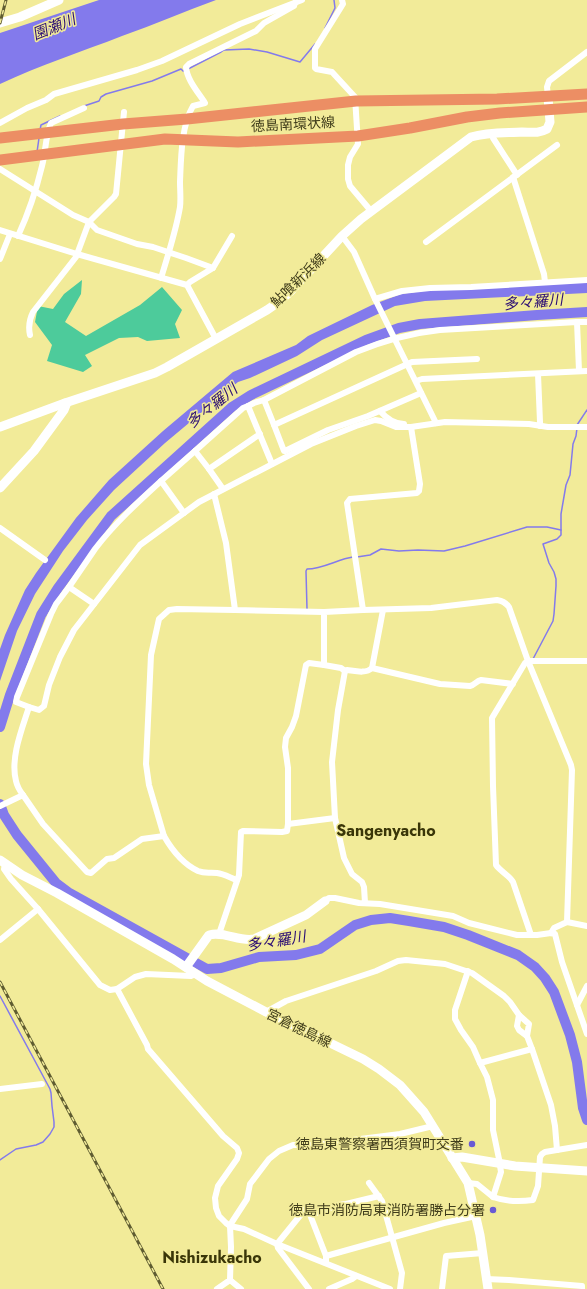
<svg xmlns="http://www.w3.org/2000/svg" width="587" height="1289" viewBox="0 0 587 1289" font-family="Jost,'Noto Sans JP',sans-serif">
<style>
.forest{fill:#4dcb9b}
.water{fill:#837aec}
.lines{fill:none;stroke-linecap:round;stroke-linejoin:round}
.stream{stroke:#837aec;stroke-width:1.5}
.river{stroke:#837aec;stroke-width:10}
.street{stroke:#fff;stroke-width:6}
.secondary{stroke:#fff;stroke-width:9}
.highway{stroke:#ec8e64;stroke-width:11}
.rail-casing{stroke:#5f5c31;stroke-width:3}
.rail{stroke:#f2eb99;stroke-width:1.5;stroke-dasharray:4.5;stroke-linecap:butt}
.poi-dot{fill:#695ad4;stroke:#f2eb99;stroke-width:1.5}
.labels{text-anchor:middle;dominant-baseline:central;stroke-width:3;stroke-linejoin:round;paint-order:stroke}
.street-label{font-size:14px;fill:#403d1b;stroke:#f2eb99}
.poi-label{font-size:14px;fill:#403d1b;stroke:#f2eb99;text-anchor:end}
.water-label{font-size:15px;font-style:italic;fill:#2a0c74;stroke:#f2eb99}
.quarter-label{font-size:16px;font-weight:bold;fill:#3a3608;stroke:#f2eb99}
</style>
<rect width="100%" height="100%" fill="#f2eb99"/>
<!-- forest -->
<polygon class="forest" points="82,280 81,294 65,322 86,336 140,305 162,287 182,310 175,324 180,338 147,341 138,337 119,338 85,355 92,366 83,372 47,361 52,345 35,322 38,306 53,309 64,294"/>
<!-- water -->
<g class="water">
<path d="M99,0H216C185,11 154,25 122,36C81,52 40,65 0,84V33Z"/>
<polygon points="587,282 587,293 425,301 395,306 322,340 297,356 250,378 238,382 165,443 114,490 87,520 63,551 35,594 17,631 0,681 0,649 5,635 25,590 36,573 76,518 109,480 163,431 233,372 296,345 308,336 372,305 401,294 430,290"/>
</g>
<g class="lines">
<!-- stream -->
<g class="stream">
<polyline points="325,28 335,8 334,0"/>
<polyline points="188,69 221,52 224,50 249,49 267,52 300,62 315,44"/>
<polyline points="84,106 99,101 101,97 106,94 152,81 181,69 183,71 184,71"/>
<polyline points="40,130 41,125 60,116"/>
<polyline points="37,152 39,138"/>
<polyline points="577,425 587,410"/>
<polyline points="357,557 370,555 381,549 399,551 418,550 444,551 465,546 527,527 547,527 561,530"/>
<path d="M307,609L306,571L307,569C323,569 338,559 353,557"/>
<polyline points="533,659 553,621 554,614 556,586 556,579 554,572 549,563 543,544 557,539 561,535 561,514 566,485 570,475 573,444 576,436 577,428"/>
<polyline points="0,996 50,1089 51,1093 52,1106 54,1122 54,1127 50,1134 43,1142 36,1145 16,1149 0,1160"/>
</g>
<!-- river -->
<g class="river">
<polyline points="0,727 10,695 41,615 58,588 111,516 232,407 251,395 366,340 399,328 420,324 537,315 587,312"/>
<polyline points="0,804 4,815 17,835 56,883 68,892 207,969 221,968 259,957 296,955 320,949 355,925 371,920 390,918 409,921 444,927 468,935 518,955 535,967 545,978 554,992 570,1035 577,1062 583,1108 587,1120"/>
</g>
<!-- street -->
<g class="street">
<polyline points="342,0 343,4 315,49 315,68 316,69 332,72 355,97 358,144 350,157 348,165 348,179 350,186 371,211"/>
<polyline points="548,97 547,87 549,81 587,52"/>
<polyline points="0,123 27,108 46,100 54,94 137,70 162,61 240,24 302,0"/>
<polyline points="493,133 493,138 517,175"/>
<polyline points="0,169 73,215 89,222 97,230 137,244 153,247 186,258 213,268"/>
<polyline points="513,177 544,274 545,282"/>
<polyline points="0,230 77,254 187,285 216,339"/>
<path d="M18,236C29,212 36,191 42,166C46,151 45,137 51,123L84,108"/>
<polyline points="342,236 354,252 375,299 436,423"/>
<polyline points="426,242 557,145"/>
<polyline points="0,259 10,234"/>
<path d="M161,278C168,255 176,231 180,207C181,199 180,190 180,182C181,159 181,126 193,106L205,103C198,92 187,80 186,67L189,64L256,31L264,23L294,6L295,3"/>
<polyline points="187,285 190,282 213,268 232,236"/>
<polyline points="375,299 402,291 430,288 471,287 587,280"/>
<polyline points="577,322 587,322"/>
<path d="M30,335C28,326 29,320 33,312L76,257L89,222L114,197L116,194L124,112"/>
<polyline points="538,374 540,422 540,426"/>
<polyline points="416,381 422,379 587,371"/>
<polyline points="421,393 368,416 328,430 285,451 284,451 274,425 412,362 477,359"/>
<polyline points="264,400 254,403 248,406 272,464"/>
<path d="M380,411C386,418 395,424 404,424"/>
<path d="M274,425L264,400L356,352C383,341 411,333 440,330L577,322L579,371"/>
<path d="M411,427L420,484L419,491L417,493L350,499L347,503L363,610L431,608L497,600C502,601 505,602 509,607L528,661L571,765L572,770L567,922L554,928L551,933"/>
<polyline points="209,469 195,451 243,408 248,406"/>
<polyline points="223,489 209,469 260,434"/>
<polyline points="214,494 226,543 235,610 324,612"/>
<polyline points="184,513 161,481 195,451"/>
<polyline points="0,528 45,560"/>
<path d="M94,604L69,587C78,574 86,562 95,549C114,524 138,502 161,481"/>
<path d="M383,610L372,668L440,684L470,686C475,685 476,681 481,680L513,684"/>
<polyline points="324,665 309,663 306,665 296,716 292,727 286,738 285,747 288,768 288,824 335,818"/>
<polyline points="345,671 341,668 324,665 324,612 363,610"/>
<polyline points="29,707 16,702 17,697 51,614 56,604 69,587"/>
<polyline points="23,795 43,824 87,872 91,873 107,859 114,858 142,839 164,836 149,785 146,764 151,655 159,619 169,610 177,609 235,610"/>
<path d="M0,806L23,795C20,791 17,786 16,781C10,758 22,729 29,707L39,710L44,706L49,685L60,657L74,630L140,545L199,502L311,444L356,426L375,420L381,421L396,427H411L445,422L529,424L548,427H587"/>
<path d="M164,836C172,850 183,864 198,871C205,874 210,872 217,873C224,874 231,878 237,880"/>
<polyline points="5,864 4,869 11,879 38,909 100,985 110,990 117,989 135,977 146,974 191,976 196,974"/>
<polyline points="325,901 329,898 335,898 359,903 380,904 453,916 469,923 517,935 537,935 551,933 555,934 562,962 587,1034"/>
<path d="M365,903L364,887L362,882L352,874L344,858L335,818L332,762L338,710L345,671L347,670C355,671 366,674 372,668"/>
<polyline points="567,922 587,926"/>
<polyline points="219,934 239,875 241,832 243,831 282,832 287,831 288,824"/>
<path d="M531,935L513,882C509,875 501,872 496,865L493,786L492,718L525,663L528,661H587"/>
<polyline points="0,940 38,909"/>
<polyline points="468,971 455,1010 455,1019 461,1030 473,1047 480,1063"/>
<polyline points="117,989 147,1045 148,1049 223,1136 237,1148 239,1153 237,1159 218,1186 215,1198 216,1208 219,1216 226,1223 230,1226 244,1229 277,1244 390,1289"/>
<polyline points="577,1005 587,986"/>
<polyline points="266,1012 286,1001 376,971 398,961 406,960 445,964 472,973 504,996 510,1002 519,1015 529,1024 527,1036"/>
<polyline points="519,1015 517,1026 519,1030 527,1036 532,1049"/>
<polyline points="0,1089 42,1084"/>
<polyline points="369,1183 382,1201 402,1273 400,1289"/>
<polyline points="468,1183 477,1184 493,1197 501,1172 499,1159 493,1130 493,1100 487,1077 480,1063 532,1049 551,1105 555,1126 557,1150"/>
<path d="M493,1197C507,1202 519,1202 533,1200L538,1186L540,1157L542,1154L545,1152L587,1145"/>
<polyline points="311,1215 338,1205 346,1204 379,1196"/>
<polyline points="326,1256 444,1223 476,1216"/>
<polyline points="486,1279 509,1280 582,1286 582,1289"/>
<polyline points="230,1280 241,1289"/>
<polyline points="217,1289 230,1280 231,1247 230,1226 232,1222 247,1199 250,1184 269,1159 279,1151 293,1145 313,1145 400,1134 433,1126"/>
<polyline points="309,1289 278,1248 277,1244 307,1207 326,1256 326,1263"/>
<polyline points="329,1289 352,1279 356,1276"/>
<polyline points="442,1289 446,1256 483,1253"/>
</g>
<!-- secondary -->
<g class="secondary">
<polyline points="0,23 20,17 59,0"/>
<path d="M0,427L65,403L155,373L167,367L267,310L280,301L290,292L342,236L361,219L471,137C488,132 505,133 522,132C531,132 538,134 547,129L550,122L548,97"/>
<polyline points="0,488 34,451 64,410 66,405 65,403"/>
<polyline points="0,860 22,875 57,893 173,959 207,981 266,1012 363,1059 379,1069 400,1085 424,1112 468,1183 480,1235 488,1289"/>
<path d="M186,967L209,935C225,931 239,942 254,939L306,915L325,901"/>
<polyline points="452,1158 462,1157 515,1166 587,1171"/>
</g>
<!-- highway -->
<g class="highway">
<polyline points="0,138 123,124 187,119 356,101 497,99 587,94"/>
<polyline points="0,160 165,139 238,142 358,136 410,128 467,117 500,113 587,107"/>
</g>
<defs>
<g id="rail">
<polyline points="0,23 6,0"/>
<polyline points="0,982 163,1289"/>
</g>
</defs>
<!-- rail casing -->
<use href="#rail" class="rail-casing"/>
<!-- rail -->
<use href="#rail" class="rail"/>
</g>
<!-- markers -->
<g class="poi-dot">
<circle cx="472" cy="1144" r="4"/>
<circle cx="493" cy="1210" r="4"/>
</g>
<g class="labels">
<!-- street labels -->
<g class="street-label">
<text transform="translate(293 124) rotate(-3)">徳島南環状線</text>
<text transform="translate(298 280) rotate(-44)">鮎喰新浜線</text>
<text transform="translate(299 1028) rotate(26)">宮倉徳島線</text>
</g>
<!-- poi labels -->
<g class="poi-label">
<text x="464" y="1144">徳島東警察署西須賀町交番</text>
<text x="485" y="1210">徳島市消防局東消防署勝占分署</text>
</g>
<!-- water labels -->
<g class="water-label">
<text transform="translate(54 27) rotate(-22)">園瀬川</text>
<text transform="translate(533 302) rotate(-5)">多々羅川</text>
<text transform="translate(212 406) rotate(-39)">多々羅川</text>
<text transform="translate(276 941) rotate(-9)">多々羅川</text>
</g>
<!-- quarter labels -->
<g class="quarter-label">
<text x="386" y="830">Sangenyacho</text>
<text x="212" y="1257">Nishizukacho</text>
</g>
</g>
</svg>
